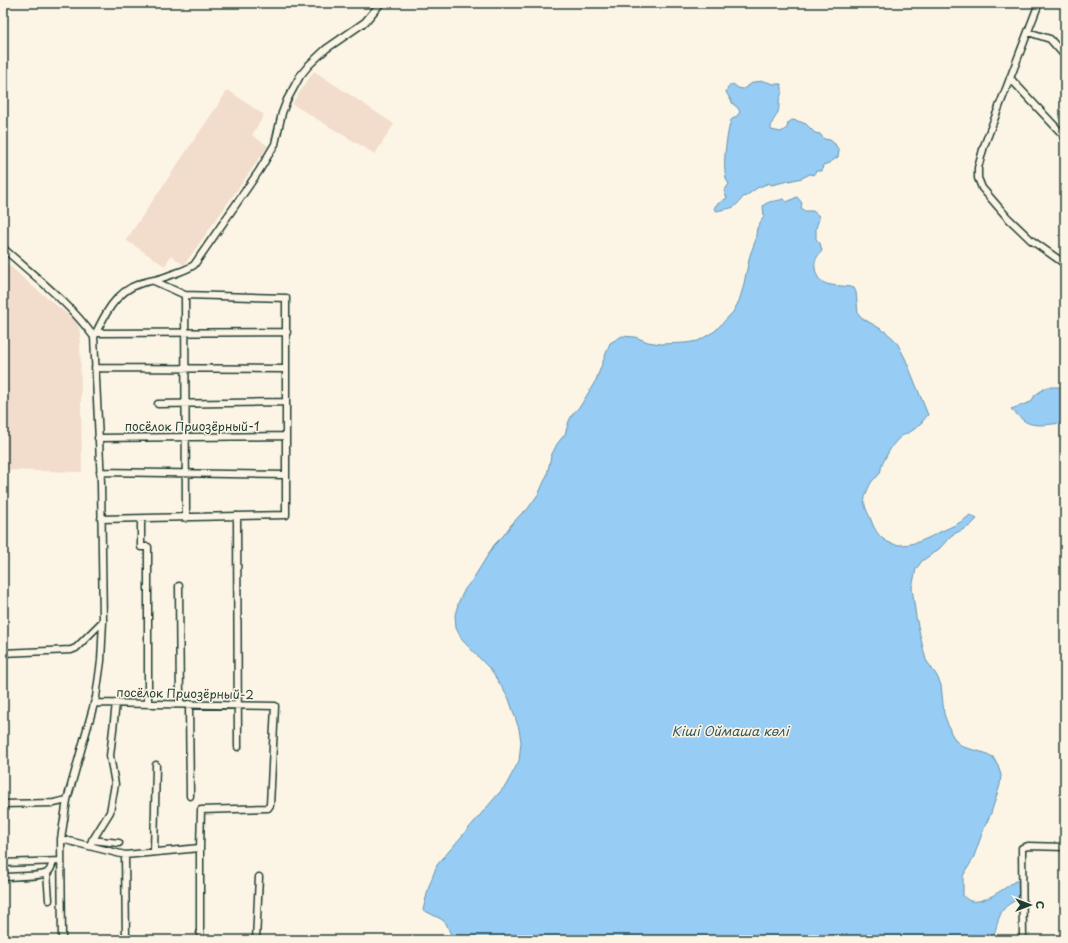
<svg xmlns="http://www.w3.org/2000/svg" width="1068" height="943" font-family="'Playpen Sans',sans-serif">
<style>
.built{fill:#f2dccc}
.water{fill:#97ccf5;stroke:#6793a8}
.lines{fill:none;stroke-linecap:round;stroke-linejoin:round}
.minor-casing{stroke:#1f3d34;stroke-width:9}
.minor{stroke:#fcf5e5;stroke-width:6}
.labels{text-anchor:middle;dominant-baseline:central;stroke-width:3;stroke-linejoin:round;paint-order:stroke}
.street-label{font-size:12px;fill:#1f3d34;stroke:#fcf5e5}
.water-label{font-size:13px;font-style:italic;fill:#375a5b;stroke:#fcf5e5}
</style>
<rect width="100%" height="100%" fill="#fcf5e5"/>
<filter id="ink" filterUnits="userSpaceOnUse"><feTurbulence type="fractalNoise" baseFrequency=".025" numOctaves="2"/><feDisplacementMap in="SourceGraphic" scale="8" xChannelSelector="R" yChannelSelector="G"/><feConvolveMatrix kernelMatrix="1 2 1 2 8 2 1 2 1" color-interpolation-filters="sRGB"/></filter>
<g filter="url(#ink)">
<path class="built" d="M314 71 394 124 375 154 292 104Z
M228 90 264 115 252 135 268 146 184 265 171 255 165 266 126 240Z
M3 260 31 285 77 322 80 331 82 472 3 470Z"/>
<path class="water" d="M764 81 774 84H781C784 92 780 95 779 102 779 105 779 109 778 112 775 120 771 120 771 130L781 132 787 128 788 123 792 120 798 121 806 124 815 133 820 134 824 139 830 140 835 144 839 151 838 157 829 163 823 165 822 171H816L813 175 810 174 802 178 771 185 769 183 757 188 746 196 743 197C733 211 732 207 717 211L714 209 716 205 727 198 724 191 729 184C720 174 727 133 731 120L737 116 740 112 738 108 733 104 726 92 729 86 733 84 738 88 743 89 754 82Z
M797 197 802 203 801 207 804 211H813L819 216V219L816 228V239L820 243 822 251C817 256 814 261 815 268 818 291 839 283 854 288L856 292 858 313 862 318 886 332 896 341 905 358 928 415C924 419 920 425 916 428 910 433 903 434 898 439 891 446 886 456 882 465 881 468 881 472 879 474 878 477 875 478 873 480 869 485 867 491 865 497 863 506 868 512 871 520 883 555 912 547 938 533 950 527 960 524 970 515L977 519 970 526 952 535 939 549 922 561 916 569 912 588 916 617 923 648 926 660 937 676 941 685 944 714 951 733 956 741 963 747 985 753 993 757 998 766 1001 775 1000 785 991 813 983 831 973 859 963 876V896C965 897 968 901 971 901 984 904 1005 888 1015 881H1019C1024 906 1010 897 1001 913 997 921 996 932 992 940H453L446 923 441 919 423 910 429 886 437 865 506 785 519 761 521 742 519 729 509 699 491 670 462 640 456 628 455 615 459 601 465 589 473 579 494 545 503 536 511 525 522 513 527 510 539 493 547 475 551 456 557 444 565 434 569 421 572 415 581 405 596 380 610 343 622 336 635 337 648 342 661 344 685 343 698 341 715 331 733 312 739 301 743 288 750 255 755 242 757 228 764 216 763 206C768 200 776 202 783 199L787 202Z
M1047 387H1061L1065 388V423C1053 423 1034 429 1023 420 1019 417 1016 413 1011 409L1031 402 1035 395Z"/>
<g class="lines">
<g class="minor-casing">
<path id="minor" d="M1039 3 984 146 978 168V178L982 188 1007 217 1031 240 1065 264
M1028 32 1050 39 1065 56
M1010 78 1065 137
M3 248C34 276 69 302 94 337L101 483 103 621 101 661 96 697 67 800 61 839 62 940
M185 295 186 518
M95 333 287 332
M94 337C104 316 115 292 139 284 147 281 157 280 165 277 175 273 185 271 194 265L259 171 275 144 282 113 287 100 300 76 309 65 326 49 365 22 381 3
M95 368 286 369
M158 404 286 402
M98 438 286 436
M100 472 286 475
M237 516 238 747
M101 519 286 515V298L185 295 154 281
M141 519V547H148V704
M179 586 180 704
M3 653 71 650 76 648 103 621
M94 703 275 706 270 805 268 808 201 810 200 848
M189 704 190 796
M3 804 54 803 67 800
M61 839 125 855 200 848V933L201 940
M92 840 119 843
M89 846 110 812 115 784 110 756 116 703
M154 851 156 765
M125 855 126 940
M3 863 61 861
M47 873 49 900
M3 877C12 876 40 877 47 873 51 870 52 865 53 862
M256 940 259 877
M1023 940 1022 848 1028 846 1065 847"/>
</g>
<use href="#minor" class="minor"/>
</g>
</g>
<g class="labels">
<g class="street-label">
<text x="192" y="426">посёлок Приозёрный-1</text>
<text transform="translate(185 693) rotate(1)">посёлок Приозёрный-2</text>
</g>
<g class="water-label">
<text x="730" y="730">Кіші Оймаша көлi</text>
</g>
</g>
<rect width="1068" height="943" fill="none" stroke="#fcf5e5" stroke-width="16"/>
<rect x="8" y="8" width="1052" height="927" fill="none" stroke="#1f3d34" stroke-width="1.5" filter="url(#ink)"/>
<g transform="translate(1030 905) rotate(90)" stroke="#fcf5e5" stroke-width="3" paint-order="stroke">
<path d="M0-3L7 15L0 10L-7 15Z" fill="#1f3d34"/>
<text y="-6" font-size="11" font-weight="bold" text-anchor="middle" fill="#1f3d34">С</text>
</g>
</svg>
